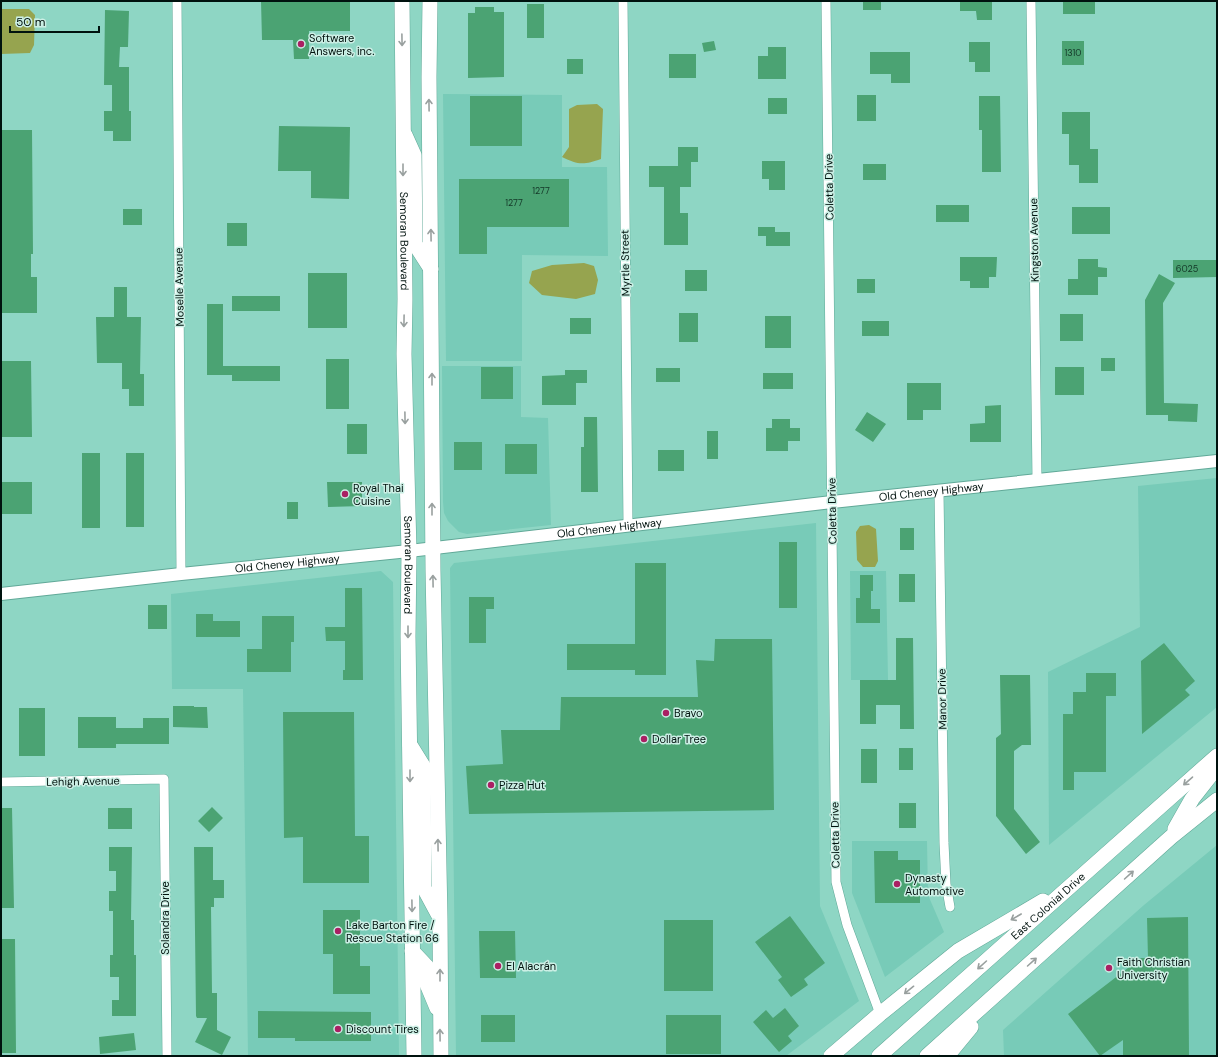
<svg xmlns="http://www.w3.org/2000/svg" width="1218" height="1057" font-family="'DM Sans',sans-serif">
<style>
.built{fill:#78cbb8}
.water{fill:#96a44f}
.building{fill:#4ba373}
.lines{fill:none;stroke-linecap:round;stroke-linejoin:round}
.minor-casing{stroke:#61a998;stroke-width:10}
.tertiary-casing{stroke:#61a998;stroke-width:14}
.primary-casing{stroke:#61a998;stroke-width:16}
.trunk-casing{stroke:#61a998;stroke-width:16}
.minor{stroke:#fff;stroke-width:9}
.tertiary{stroke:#fff;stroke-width:12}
.primary{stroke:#fff;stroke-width:15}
.trunk{stroke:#fff;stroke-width:15}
.oneway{stroke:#99a09f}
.poi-dot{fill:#aa2063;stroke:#ccefe5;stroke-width:1.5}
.labels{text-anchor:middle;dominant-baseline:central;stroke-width:3;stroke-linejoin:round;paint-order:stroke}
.number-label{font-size:9px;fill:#133627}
.poi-label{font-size:11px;fill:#00120e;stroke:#ccefe5;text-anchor:start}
.street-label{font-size:11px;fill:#00120e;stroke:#ccefe5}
</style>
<rect width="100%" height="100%" fill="#8ed6c4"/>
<path class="built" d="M443 94 562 95V167H607L608 256 522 255V361H446Z
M442 366H521V417L548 418 551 525 467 534 459 532 448 521 444 513 443 502Z
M1217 478V707L1049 845 1048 672 1140 627 1138 486Z
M816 523 820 906 859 1001 786 1056H456L450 568 454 563Z
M381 571 393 582 399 1056H248L243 689H172L171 594Z
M850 571H886L888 680H851Z
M852 841H927L928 895 944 932 885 977 852 893Z
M1217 845V1056H1004L1003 1030 1144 905Z"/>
<path class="water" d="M1 9H29L35 15 34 45 30 53 1 54Z
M597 104 603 109 601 159C584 165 578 165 562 157L569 147V109L577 105Z
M584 263 594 266 598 280 595 294 576 299 542 295 529 283 532 271 552 265Z
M869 525 876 529 878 561 875 567H863L857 560 856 532 860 526Z"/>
<path class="building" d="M261 1H350V31H309V59H294L293 40H262Z
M863 1H881V10H863Z
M960 1H992V20H977L976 11H960Z
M1063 1H1095V14H1063Z
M527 4H544V38H527Z
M475 7H494V12H504V77L468 78V13H475Z
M105 10 129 11 128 47H120L119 67H129V111H131V141H113V131H104V111H112V85H104Z
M714 41 716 50 704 52 702 43Z
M1062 41H1084V65H1062Z
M969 42H990V72H975V62H969Z
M768 47H786V79H758V56H768Z
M870 52H910V83H891V74H870Z
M669 54H696V78H669Z
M567 59H583V74H567Z
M857 95H876V121H857Z
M470 96H522V146H470Z
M979 96H1000L1001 172H982V130H979Z
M768 98H787V114H768Z
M1062 112H1090V149H1098V183H1079V165H1069V134H1062Z
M279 126 350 127 349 199 311 198V171H278Z
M1 130H32L33 254H31V277H37V313H1V269H2Z
M678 147H698V162H691V187H680V213H688V245H664V187H649V166H678Z
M762 161H785V190H769V179H762Z
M863 164H886V180H863Z
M459 179H569V227H487V254H459Z
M936 205H969V222H936Z
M1072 207H1110V234H1072Z
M123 209H142V225H123Z
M227 223H247V246H227Z
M758 227H775V232H790V246H766V236H758Z
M960 257H997L996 277H989V288H970V281H960Z
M1078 259H1098V267L1107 268V277H1098V295H1068V279H1078Z
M1173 260H1217V277L1173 278Z
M685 270H707V291H685Z
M308 273H347V328H308Z
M1159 274 1175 283 1163 303 1164 403 1198 404 1197 422 1168 421V415H1146L1145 300Z
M857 279H875V293H857Z
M114 287H127V317H141L140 374H144V406H129V389H122V363H97L96 317H114Z
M232 296H280V311H232Z
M207 304H223V366H280V381H232V375H207Z
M679 313H698V342H679Z
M1060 314H1083V341H1060Z
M765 316H791V348H765Z
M570 318H591V334H570Z
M862 321H889V336H862Z
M1101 358H1115V371H1101Z
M326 359H349V409H326Z
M1 361H31L32 437H1Z
M481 367H513V399H481Z
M1055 367H1084V395H1055Z
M656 368H680V382H656Z
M565 370H587V383H576V405H542V376L565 375Z
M763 373H793V389H763Z
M907 383H941V410H923V420H907Z
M1001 405V442H970V424L985 423V406Z
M867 412 886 424 873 442 855 430Z
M584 417H597L598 492H581V447H584Z
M772 419H790V428H800V441H788V451H766V428H772Z
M347 424H367V454H347Z
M707 431H718V459H707Z
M454 442H482V470H454Z
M505 444H537V474H505Z
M658 450H684V471H658Z
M82 453H100V528H82Z
M126 453H144V527H126Z
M1 482H32V514H1Z
M327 482H362V506L328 507Z
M287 502H298V519H287Z
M900 528H914V550H900Z
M779 542H797V608H779Z
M635 563H666V675H635V670H567V644H635Z
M899 574H915V602H899Z
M860 575H873V591H871V609H880V623H856V598H860Z
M345 588H362L363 680H343V670H345V641H326L325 627H345Z
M469 597H494V609H486V643H469Z
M148 605H167V629H148Z
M196 614H213V621H240V637H196Z
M262 616H294V642H291V672H247V649H262Z
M896 638H913L914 729H900V705H876V724H860V680H896Z
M715 639H772L774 810 469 814 466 766 503 764 501 730H560L561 697H698L696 660 714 661Z
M1164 643 1195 681 1185 690 1190 695 1142 734 1141 661Z
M1086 673H1116V696H1106V772H1074V790H1063V714H1073V692H1086Z
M1000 675H1030L1031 745H1022L1014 751V809L1040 842 1026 854 996 816V738L1001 734Z
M173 706H194V707H207L208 728 173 727Z
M19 708H45V756H19Z
M283 712H354L355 836H369V883H303V837L284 838Z
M78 717H116V728H143V718H169V744H116V748H78Z
M899 748H913V770H899Z
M861 749H877V783H861Z
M899 803H916V828H899Z
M212 807 223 818 209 832 198 821Z
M1 808H12L14 908H1Z
M108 808H132V829H108Z
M109 847H132L131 920H134V955H136V1016H112V1000H119V977H110V955H113V911H109V891H116V871H109Z
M194 847H213V880H224V898H214V907H211L212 993H217V1030L231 1037 222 1055 195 1042 207 1018H197L196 1016Z
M874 851H898V860H920V903H875Z
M323 910H360V966H370V994H333V954H323Z
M790 916 825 963 804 979 808 985 791 997 778 980 782 977 755 942Z
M1188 917 1189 1056H1123V1040L1100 1056 1068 1014 1141 958H1148L1147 918Z
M664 920H713V991H664Z
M479 931H515L516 978H480Z
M1 939H15L16 1053H1Z
M785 1008 799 1026 788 1036 792 1041 779 1052 753 1022 766 1010 773 1018Z
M258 1011 371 1012V1041H295V1038H258Z
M481 1015H515V1042H481Z
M666 1015H721V1054H666Z
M134 1033 136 1050 100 1054 99 1037Z"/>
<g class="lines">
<g class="minor-casing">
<path id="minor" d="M177 1 181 574
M623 1 628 526
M826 1 836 882 847 925 880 1014
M1031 1 1037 480
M939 491 944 843 946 884 950 907
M1 782 164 779 167 1056"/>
</g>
<g class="tertiary-casing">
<g id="tertiary">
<path id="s1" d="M1 594 181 574 409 551 832 502 1217 461"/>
</g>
</g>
<g class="primary-casing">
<g id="primary">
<path id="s2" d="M402 1 405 299 404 354 409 551 408 636 414 1056"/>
<path d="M430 1 429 77 433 570 440 918 441 1056"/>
<path d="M405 135 414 155 415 244 431 269"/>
<path d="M410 745 423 766 424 888 438 914"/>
<path d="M412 951 427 967V984L437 1008"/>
</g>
</g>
<g class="trunk-casing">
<g id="trunk">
<path d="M1175 829 1192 799 1217 767"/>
<path d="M831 1056 880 1014 958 951 1043 901"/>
<path id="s3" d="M879 1056 1217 756"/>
<path d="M927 1056 1171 837 1217 800"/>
<path d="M947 1056 971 1027"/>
</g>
</g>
<use href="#minor" class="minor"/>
<use href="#tertiary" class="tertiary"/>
<use href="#primary" class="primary"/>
<use href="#trunk" class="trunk"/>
</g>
<defs><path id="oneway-shaft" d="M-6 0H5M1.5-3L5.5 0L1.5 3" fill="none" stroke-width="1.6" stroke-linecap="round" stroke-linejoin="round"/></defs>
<g class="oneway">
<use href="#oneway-shaft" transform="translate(402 40) rotate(89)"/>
<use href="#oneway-shaft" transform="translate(429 105) rotate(-91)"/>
<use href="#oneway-shaft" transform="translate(403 170) rotate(90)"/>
<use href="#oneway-shaft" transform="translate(431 235) rotate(-91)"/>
<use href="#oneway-shaft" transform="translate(404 321) rotate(91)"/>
<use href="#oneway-shaft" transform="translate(432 379) rotate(-90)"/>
<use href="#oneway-shaft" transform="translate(405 418) rotate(89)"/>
<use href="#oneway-shaft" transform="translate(432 509) rotate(-90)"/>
<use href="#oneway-shaft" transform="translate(433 581) rotate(-91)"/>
<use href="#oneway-shaft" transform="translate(408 632) rotate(90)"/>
<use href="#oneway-shaft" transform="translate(410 776) rotate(90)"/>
<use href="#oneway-shaft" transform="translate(1188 781) rotate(139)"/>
<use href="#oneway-shaft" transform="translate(438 845) rotate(-91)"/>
<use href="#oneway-shaft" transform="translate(1129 875) rotate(-42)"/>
<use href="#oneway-shaft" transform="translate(412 906) rotate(89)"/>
<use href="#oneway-shaft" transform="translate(1016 917) rotate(150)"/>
<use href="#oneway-shaft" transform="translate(1032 962) rotate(-42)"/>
<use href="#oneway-shaft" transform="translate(982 965) rotate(138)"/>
<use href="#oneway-shaft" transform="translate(440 975) rotate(-90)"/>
<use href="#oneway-shaft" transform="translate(909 990) rotate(141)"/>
<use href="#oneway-shaft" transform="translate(440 1035) rotate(-91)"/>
</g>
<g class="poi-dot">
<circle cx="301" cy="44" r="4"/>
<circle cx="345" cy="494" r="4"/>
<circle cx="666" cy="713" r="4"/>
<circle cx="644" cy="739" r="4"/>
<circle cx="491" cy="785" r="4"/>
<circle cx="897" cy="884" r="4"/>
<circle cx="338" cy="931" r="4"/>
<circle cx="498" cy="966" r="4"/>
<circle cx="1109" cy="968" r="4"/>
<circle cx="338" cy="1029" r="4"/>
</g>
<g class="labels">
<g class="number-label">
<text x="1073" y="53">1310</text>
<text x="541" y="191">1277</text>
<text x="514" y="203">1277</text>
<text x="1187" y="269">6025</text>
</g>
<g class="poi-label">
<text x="309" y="38">Software<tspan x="309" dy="13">Answers, inc.</tspan></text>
<text x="353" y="488">Royal Thai<tspan x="353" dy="13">Cuisine</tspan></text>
<text x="674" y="713">Bravo</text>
<text x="652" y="739">Dollar Tree</text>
<text x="499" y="785">Pizza Hut</text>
<text x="905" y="878">Dynasty<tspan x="905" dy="13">Automotive</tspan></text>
<text x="346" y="925">Lake Barton Fire /<tspan x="346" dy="13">Rescue Station 66</tspan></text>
<text x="1117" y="962">Faith Christian<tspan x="1117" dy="13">University</tspan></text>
<text x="506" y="966">El Alacrán</text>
<text x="346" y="1029">Discount Tires</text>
</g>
<g class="street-label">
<text transform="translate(829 187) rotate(-91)">Coletta Drive</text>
<text transform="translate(1034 240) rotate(-91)">Kingston Avenue</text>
<text stroke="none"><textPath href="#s2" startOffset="240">Semoran Boulevard</textPath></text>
<text transform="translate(625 263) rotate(-91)">Myrtle Street</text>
<text transform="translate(179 287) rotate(-91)">Moselle Avenue</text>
<text stroke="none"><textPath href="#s1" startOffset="936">Old Cheney Highway</textPath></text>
<text transform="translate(832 511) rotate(-91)">Coletta Drive</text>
<text stroke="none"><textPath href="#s1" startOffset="612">Old Cheney Highway</textPath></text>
<text stroke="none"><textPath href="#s1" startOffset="288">Old Cheney Highway</textPath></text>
<text stroke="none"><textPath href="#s2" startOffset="564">Semoran Boulevard</textPath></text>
<text transform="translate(942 699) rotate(-91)">Manor Drive</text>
<text transform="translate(83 781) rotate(-1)">Lehigh Avenue</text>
<text transform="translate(835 835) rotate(-91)">Coletta Drive</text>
<text stroke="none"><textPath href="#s3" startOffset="226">East Colonial Drive</textPath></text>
<text transform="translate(165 918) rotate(-90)">Solandra Drive</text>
</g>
</g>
<rect width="1218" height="1057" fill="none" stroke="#00120e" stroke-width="4"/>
<path d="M10 26v6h89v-6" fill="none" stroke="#00120e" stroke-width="2"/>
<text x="16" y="26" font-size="12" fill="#00120e" stroke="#ccefe5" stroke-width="3" paint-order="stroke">50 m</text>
</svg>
